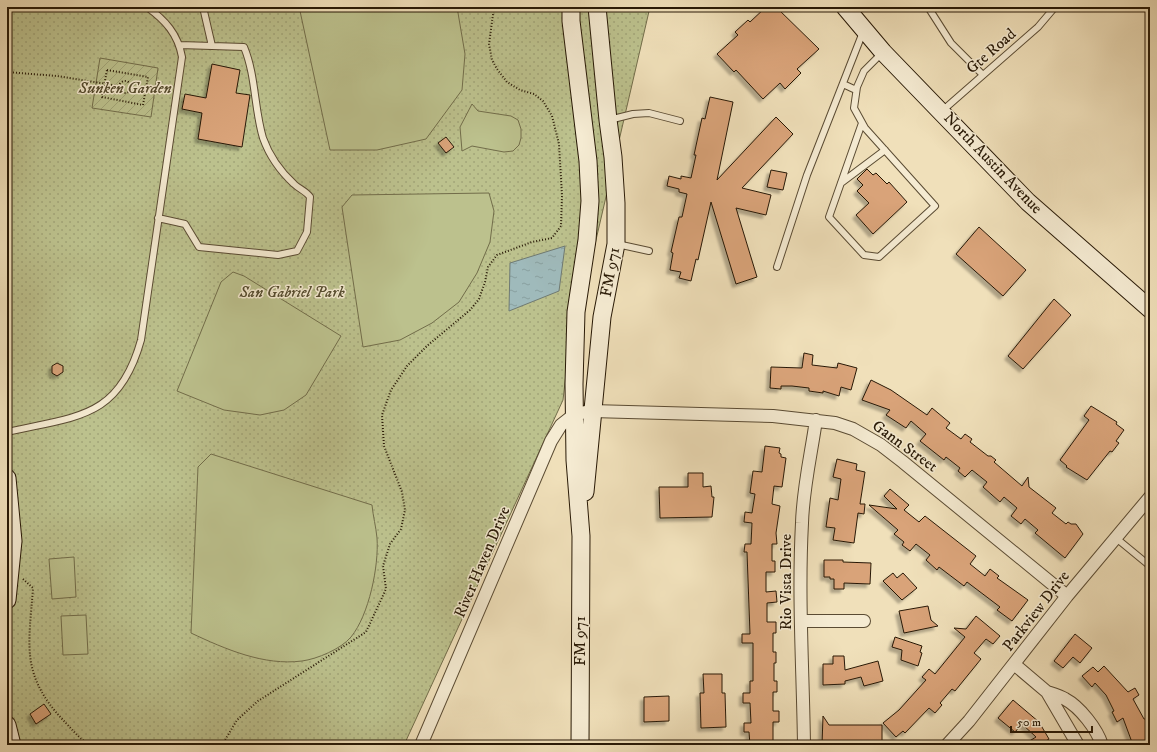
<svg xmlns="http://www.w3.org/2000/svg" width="1157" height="752" font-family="'IM FELL DW Pica',serif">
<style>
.park{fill:url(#park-dots);stroke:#726d4a}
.garden{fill:url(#garden-furrows);stroke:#726d4a}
.pitch{fill:#bcc18d;stroke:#726d4a}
.water{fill:url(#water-ripples);stroke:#6f7a73}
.building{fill:#d9a379;stroke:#281906;filter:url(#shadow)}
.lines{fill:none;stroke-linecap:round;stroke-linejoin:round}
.lane-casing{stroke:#5a4b33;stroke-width:8}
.street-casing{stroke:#5a4b33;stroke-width:14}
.secondary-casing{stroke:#281906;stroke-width:19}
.path{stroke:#281906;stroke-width:2;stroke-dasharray:1 2;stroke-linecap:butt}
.lane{stroke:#f5ebd2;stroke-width:6}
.street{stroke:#f5ebd2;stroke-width:12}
.secondary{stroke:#f5ebd2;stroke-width:17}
.labels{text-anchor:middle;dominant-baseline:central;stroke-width:3;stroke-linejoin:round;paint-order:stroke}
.street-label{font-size:16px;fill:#281906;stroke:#f5ebd2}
.park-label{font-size:16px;font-style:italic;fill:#544b2e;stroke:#f5ebd2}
</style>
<defs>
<pattern id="park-dots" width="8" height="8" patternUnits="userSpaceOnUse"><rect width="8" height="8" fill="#bcc18d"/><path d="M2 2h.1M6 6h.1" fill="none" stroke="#a2a578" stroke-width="1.8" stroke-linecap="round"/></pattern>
<pattern id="garden-furrows" width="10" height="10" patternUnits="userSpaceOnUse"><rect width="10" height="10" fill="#bcc18d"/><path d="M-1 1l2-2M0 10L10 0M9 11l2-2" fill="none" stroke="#a2a578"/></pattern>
<pattern id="water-ripples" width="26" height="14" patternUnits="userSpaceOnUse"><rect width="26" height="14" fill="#9fbabb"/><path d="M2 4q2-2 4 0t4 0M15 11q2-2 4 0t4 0" fill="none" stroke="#899f9f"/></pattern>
<filter id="shadow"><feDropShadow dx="-3.5" dy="3.5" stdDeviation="1" flood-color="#0004"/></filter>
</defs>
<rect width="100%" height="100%" fill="#f0e0ba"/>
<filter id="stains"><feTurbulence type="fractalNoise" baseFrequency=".005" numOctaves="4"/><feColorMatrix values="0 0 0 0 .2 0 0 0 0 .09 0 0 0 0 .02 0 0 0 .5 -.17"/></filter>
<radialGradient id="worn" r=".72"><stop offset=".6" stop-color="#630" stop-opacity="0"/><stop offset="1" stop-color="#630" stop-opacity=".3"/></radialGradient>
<path class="park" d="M7 7H650L567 365 563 400 404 745H7Z"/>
<path class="garden" d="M100 58 158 68 151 117 92 108Z"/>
<path class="pitch" d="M303 7H457L465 54 462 90 426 139 377 150H330L300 11Z
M472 104 478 111 511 116 518 120 521 129V138L519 145 513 151 504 152 472 146 462 151 460 127Z
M489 193 494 211 490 242 477 273 459 302 432 323 400 340 363 347 342 207 352 195Z
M233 272 244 276 341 336 306 395 284 410 260 415 224 410 177 391 221 282Z
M211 454 372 505C373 516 376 527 377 538 379 566 369 615 351 637 341 649 317 659 302 661 264 666 225 649 191 633L198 467Z
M74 557 76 597 52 599 49 559Z
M86 615 88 654 63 655 61 616Z"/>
<path class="water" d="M565 246 559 291 509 311 510 263Z"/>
<path class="building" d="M766 7H776L819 49 797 69 801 73 785 89 780 83 763 99 736 70 734 72 717 54 738 35 735 32 748 20 750 22Z
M212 64 240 70 236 93 250 95 242 147 198 139 202 113 182 109 185 94 206 98Z
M710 97 733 102 717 180 776 117 793 134 742 188 771 195 766 215 736 208 757 277 736 284 711 202 698 260 696 259 691 281 679 278 681 272 670 270 673 253 671 252 679 217H682L687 194 679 192V189L667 186 669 176 681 179V176L691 178 696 155H694L702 118 705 119Z
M446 137 454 147 446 153 438 143Z
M867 169 873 175 876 173 887 184 889 182 907 202 873 234 856 215 869 203 857 191 863 185 857 179Z
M771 170 787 173 783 190 767 187Z
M979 227 1026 270 1003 296 956 254Z
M1054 299 1071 315 1023 369 1008 356Z
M804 353 813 355 812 365 837 368 838 363 857 368 851 390 841 387 839 396 823 391V393L809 391V388L792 386H781V389L770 388 771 367 802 368Z
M57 363 63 366V372L57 376 52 373V366Z
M871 380 891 390 927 415 932 408 950 423 946 428 961 439 965 434 972 439 970 442 988 456H991L996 460 994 462 1022 486 1028 477 1029 487 1056 508 1052 513 1066 524 1068 522 1071 524H1076L1083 534 1065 558 1035 533 1038 530 1025 519 1021 524 1011 516 1017 508 1004 497 1000 502 983 487 987 482 972 470 965 477 958 471 960 468 946 457 944 460 920 441 926 434 911 421 906 428 886 415 890 410 862 400Z
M1091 406 1117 422 1116 424 1124 430 1116 441 1119 443 1112 452 1110 451 1087 480 1066 467 1067 466 1060 460 1089 420 1084 416Z
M765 446 780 448 779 453 781 454V457L786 458 782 487 774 486 772 504 780 506 776 533 777 544H772V561H775V572H766V592L776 591 777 602 767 603V622H776V633H773V652H776V663H774V681H777V692H773V711H779V722H773V745H750L749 732H744V723H751L750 703H743V693H750V681H753V643H742V634H750L747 552H744L745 544H751L752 523 744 522 745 512 752 513 755 494 750 493 753 471 762 472Z
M837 459 857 464 856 470 865 472 860 504H865L864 514 858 513 854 543 833 540 835 528 826 527 830 498 838 500 841 479 833 477Z
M688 473H703V487L711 486 712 497H714L712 517 660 518 659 487H688Z
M890 489 909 505 904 510 919 522 925 516 976 556 970 564 985 576 990 569 999 576 997 578 1028 600 1012 621 997 610 1000 607 967 582 964 586 939 567 937 570 926 560 930 555 916 544 910 551 902 545 904 542 894 534 898 530 869 505 897 509 884 496Z
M824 560H843V562L871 563 870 584 844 583V589H834V579H830V577H824Z
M893 573 897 578 903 573 917 588 902 600 883 581Z
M928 606 931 620 938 626 904 633 899 611Z
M976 616 1000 636 993 644 986 639 974 653 981 659 955 691 952 689 940 703 942 705 935 713 929 708 905 733 903 731 896 737 883 723 899 710 926 680 922 677 929 669 935 674 965 637 954 628 966 629Z
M1075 634 1092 648 1080 663 1073 657 1063 668 1054 661Z
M895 637 922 646 920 652 922 653 918 666 901 660 902 650 892 647Z
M833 656H844L845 670 878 661 883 681 864 686 861 677 845 681V684L823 685V664H833Z
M1104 666 1128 692 1135 688 1139 695 1133 699 1144 719H1146L1150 731V740L1143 743 1144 745H1133L1123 718 1117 722 1112 712 1114 711 1106 695 1095 683 1092 687 1082 676 1093 667 1098 672Z
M703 674H722V693H725L726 727 701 728 700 693H704Z
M669 696V721L644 722V697Z
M1013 700 1039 722 1049 739 1039 745H1023L1036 737 1022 724 1015 732 998 718Z
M44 704 51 714 36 724 30 714Z
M823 716 829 725H882V745H822Z"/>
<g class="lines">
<g class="lane-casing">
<path id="lane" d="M203 7 212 46
M928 7 951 43 983 75
M843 84 856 90
M942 111 1038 27 1055 7
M609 120 633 114 649 113 680 121
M862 123 829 217 864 255 879 257 935 206 865 128 854 108 857 87 864 71 882 53
M841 183 885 150
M158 218 185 224 199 247 278 255 297 251 307 232 310 197C306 191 299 189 294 184 280 171 269 155 263 138 254 108 256 76 244 47L180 45
M617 244 649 251
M777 267 807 175 863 32
M7 432C77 416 119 419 141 340L182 57C178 34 165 20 147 7
M1116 538 1150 566"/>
</g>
<g class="street-casing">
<path id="street" d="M802 621H864
M1014 664 1047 692 1078 745
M1047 692C1053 694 1060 696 1065 699 1080 707 1097 729 1102 745
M421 745 551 441 561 425 575 414 592 411 773 416 835 423 853 429 881 445 903 462 1067 596
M804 745C803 671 798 597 802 523 803 488 811 455 816 420
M947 745 969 721 1067 596 1150 497"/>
</g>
<g class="secondary-casing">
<path id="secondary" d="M571 7V21L588 161 590 201 587 240 576 312 574 384 575 460 581 536 580 745
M845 7 883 52 1028 202 1150 309
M7 478 13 541 7 600
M585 492 602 317 616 244V203L613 157 608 120 597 7
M7 725 12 745"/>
</g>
<path class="path" d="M107 70 148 77 143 105 102 97Z
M7 72 57 76 119 86
M119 87a6 6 0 1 1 12 0a6 6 0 1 1-12 0Z
M132 88 170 93
M23 579 33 588C29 645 20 674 63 720 71 728 80 740 90 745
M222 745 237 720 258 701 366 632 386 589 383 566 390 544 401 529 405 510 402 492 384 446 382 415 391 390 407 366 427 346 470 310 479 299 485 282 488 267 497 255 532 242 552 238 561 226 562 196 559 144 552 116 543 101 534 94 520 90 507 82 497 69 492 60 489 44 494 7"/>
<use href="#lane" class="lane"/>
<use href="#street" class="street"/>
<use href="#secondary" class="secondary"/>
</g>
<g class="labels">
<g class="street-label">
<text transform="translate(991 51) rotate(-41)">Gte Road</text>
<text transform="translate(993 163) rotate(46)">North Austin Avenue</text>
<text transform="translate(610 272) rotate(-80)">FM 971</text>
<text transform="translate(905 446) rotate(36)">Gann Street</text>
<text transform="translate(482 562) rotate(-67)">River Haven Drive</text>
<text transform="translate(786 582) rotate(-90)">Rio Vista Drive</text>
<text transform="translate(1036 611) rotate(-52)">Parkview Drive</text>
<text transform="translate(580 641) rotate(-90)">FM 971</text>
</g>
<g class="park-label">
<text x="125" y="88">Sunken Garden</text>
<text x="292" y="292">San Gabriel Park</text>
</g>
</g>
<rect width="1157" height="752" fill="none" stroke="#f0e0ba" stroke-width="24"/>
<rect x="8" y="8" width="1141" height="736" fill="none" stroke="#281906" stroke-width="2"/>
<rect x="12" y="12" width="1133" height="728" fill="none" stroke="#281906"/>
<path d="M1011 726v6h81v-6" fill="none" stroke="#281906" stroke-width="2"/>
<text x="1017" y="726" font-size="12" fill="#281906" stroke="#f5ebd2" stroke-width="3" paint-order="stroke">50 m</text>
<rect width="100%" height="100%" filter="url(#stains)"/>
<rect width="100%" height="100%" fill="url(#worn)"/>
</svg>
